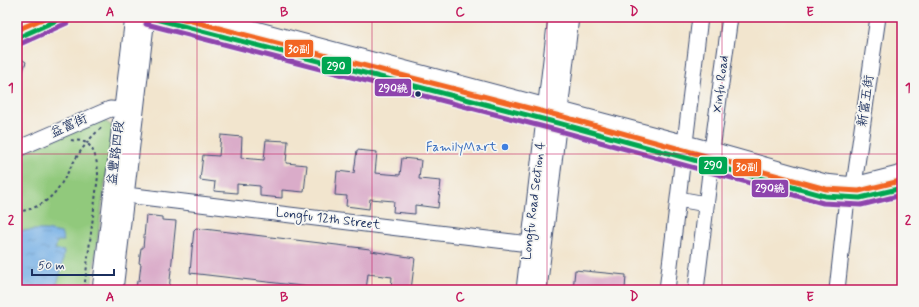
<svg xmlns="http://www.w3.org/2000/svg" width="919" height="307" font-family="Mynerve,'LXGW WenKai TC',sans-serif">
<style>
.green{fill:#91c97c;stroke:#567c6d}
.water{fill:url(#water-ripples);stroke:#486fa2}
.building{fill:#daacc9}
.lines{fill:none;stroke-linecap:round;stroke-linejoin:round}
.minor-casing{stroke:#3b4a6f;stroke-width:17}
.path{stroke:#3b4a6f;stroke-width:2;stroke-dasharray:3 3;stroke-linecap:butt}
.minor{stroke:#fff;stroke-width:15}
.bus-1-casing{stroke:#f6f6f2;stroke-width:8}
.bus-2-casing{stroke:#f6f6f2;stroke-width:8}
.bus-3-casing{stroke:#f6f6f2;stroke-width:8}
.bus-1{stroke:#00a651;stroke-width:5}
.bus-2{stroke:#8e44ad;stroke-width:5}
.bus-3{stroke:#f26522;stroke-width:5}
.grid{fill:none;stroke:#c2185b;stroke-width:1;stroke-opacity:0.55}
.bus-dot{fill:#1b2f5e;stroke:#f6f6f2;stroke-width:1.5}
.shop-dot{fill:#3f7fe0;stroke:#f6f6f2;stroke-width:1.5}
.labels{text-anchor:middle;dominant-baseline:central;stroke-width:3.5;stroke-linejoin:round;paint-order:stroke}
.street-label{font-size:13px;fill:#1b2f5e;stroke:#f6f6f2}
.shop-label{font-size:13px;fill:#366cbe;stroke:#f6f6f2;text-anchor:end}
.line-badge{stroke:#f6f6f2;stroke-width:1.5}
.badge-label{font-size:11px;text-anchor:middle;font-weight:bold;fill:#fff}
.neatline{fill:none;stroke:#c2185b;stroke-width:1.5}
.grid-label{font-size:13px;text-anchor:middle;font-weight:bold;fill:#c2185b}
</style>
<defs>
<pattern id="water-ripples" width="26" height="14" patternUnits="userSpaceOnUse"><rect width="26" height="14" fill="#74afe5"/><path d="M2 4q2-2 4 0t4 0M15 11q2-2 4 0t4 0" fill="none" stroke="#5e8fbd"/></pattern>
</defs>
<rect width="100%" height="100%" fill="#f6f6f2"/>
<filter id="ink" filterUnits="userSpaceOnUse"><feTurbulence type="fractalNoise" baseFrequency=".025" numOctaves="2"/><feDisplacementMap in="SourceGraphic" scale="8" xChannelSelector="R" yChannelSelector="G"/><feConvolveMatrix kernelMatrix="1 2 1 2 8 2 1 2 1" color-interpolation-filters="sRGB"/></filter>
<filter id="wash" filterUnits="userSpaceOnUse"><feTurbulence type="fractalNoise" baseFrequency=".012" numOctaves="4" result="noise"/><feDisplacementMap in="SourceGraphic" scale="16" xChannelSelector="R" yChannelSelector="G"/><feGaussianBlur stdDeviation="0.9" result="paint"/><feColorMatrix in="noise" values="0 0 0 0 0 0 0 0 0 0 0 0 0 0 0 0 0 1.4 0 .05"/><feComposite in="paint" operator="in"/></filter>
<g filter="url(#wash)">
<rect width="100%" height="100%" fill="#f2e5ce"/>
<path class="green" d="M98 120C104 120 106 122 111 125L112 130 91 290H17V156Z"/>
<path class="water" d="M35 230H46L61 233 64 241H57L55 250 64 251 62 268 55 290H17V231Z"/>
<g id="blocks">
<path class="building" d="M17 56 26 62 18 84H17Z
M221 135 242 137 241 158 264 160 266 140 288 141 286 163 307 165 304 192 282 190V198L260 196V186L237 184V193L214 191 215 182 200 180 203 155 219 156Z
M357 150 377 152 375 173 400 175 402 158 421 160 419 179 441 181 438 208 415 205V214L393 212 394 201 370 199 369 209 346 206 347 196 335 195 337 171 354 173Z
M146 215 162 217V220L176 221 169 290H136L137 281H139L141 264 139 263 141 248H143Z
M196 228 370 249 371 251 415 258 411 290H391L392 277 368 274 366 290H336L190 273 192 249 194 230Z
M575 270 626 275 625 290H573Z"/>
</g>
</g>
<g filter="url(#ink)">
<use href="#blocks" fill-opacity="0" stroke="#3b4a6f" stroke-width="1"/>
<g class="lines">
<g class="minor-casing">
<path id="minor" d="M148 17 558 123 825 196 860 198 902 188
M210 17 712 150 825 182 854 185 902 173
M17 38 64 17
M685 143 700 17
M17 149 110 109 122 110
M712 150 730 17
M854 185 878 17
M126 195 529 244
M678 199 706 204
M100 290 133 17
M115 290 147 17
M524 290 556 17
M539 290 571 17
M667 290 683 157
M696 290 711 165
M837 290 847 198"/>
</g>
<path class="path" d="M71 140C74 141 78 140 81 141 95 143 98 165 98 176L84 290
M17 212C63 205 62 172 87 143 91 137 97 132 102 127"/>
<use href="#minor" class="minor"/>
<g class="bus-1-casing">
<path id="bus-1" d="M148 17 558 123 825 196 860 198 902 188
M17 38 64 17"/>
</g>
<g class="bus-2-casing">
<path id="bus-2" d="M146 24 556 130 823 203 861 205 902 195
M20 44 67 23"/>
</g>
<g class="bus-3-casing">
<path id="bus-3" d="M176 17 560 116 826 189 859 191 900 181
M17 30 47 17"/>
</g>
<use href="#bus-1" class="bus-1"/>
<use href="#bus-2" class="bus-2"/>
<use href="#bus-3" class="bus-3"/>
</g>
</g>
<path class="grid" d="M197 17V290M372 17V290M547 17V290M722 17V290M17 154H902"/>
<circle class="bus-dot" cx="418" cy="94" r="3.5"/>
<circle class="shop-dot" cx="505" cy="147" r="4"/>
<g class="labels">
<g class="street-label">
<text transform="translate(721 84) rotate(-83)">Xinfu Road</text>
<text transform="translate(866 101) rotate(-82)">新富五街</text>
<text transform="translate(69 126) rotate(-24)">益富街</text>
<text transform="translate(116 153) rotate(-83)">益豐路四段</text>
<text transform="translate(534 201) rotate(-83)">Longfu Road Section 4</text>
<text transform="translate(328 219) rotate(7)">Longfu 12th Street</text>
</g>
<g class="shop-label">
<text x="497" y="147">FamilyMart</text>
</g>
</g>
<g class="line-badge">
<rect x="284" y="39" width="30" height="19" rx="4" fill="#f26522"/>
<rect x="321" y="56" width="31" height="19" rx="4" fill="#00a651"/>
<rect x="374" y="78" width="38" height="19" rx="4" fill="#8e44ad"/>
<rect x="698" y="156" width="30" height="19" rx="4" fill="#00a651"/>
<rect x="732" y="158" width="30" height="19" rx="4" fill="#f26522"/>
<rect x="751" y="179" width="38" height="19" rx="4" fill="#8e44ad"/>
</g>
<g class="badge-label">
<text x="299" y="53">30副</text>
<text x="336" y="70">290</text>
<text x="393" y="92">290繞</text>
<text x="713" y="169">290</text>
<text x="747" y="171">30副</text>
<text x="770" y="192">290繞</text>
</g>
<rect width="919" height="307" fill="none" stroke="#f6f6f2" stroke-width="44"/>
<path d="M32 269v6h82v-6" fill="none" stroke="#1b2f5e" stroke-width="2"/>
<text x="38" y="269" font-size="12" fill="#1b2f5e" stroke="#f6f6f2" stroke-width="3" paint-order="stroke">50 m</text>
<rect x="22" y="22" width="875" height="263" class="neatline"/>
<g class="grid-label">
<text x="110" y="16">A</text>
<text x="284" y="16">B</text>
<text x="460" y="16">C</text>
<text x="634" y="16">D</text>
<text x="810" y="16">E</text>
<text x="11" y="92">1</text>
<text x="908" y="92">1</text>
<text x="11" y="224">2</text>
<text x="908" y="224">2</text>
<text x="110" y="301">A</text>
<text x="284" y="301">B</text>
<text x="460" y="301">C</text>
<text x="634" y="301">D</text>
<text x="810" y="301">E</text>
</g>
</svg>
